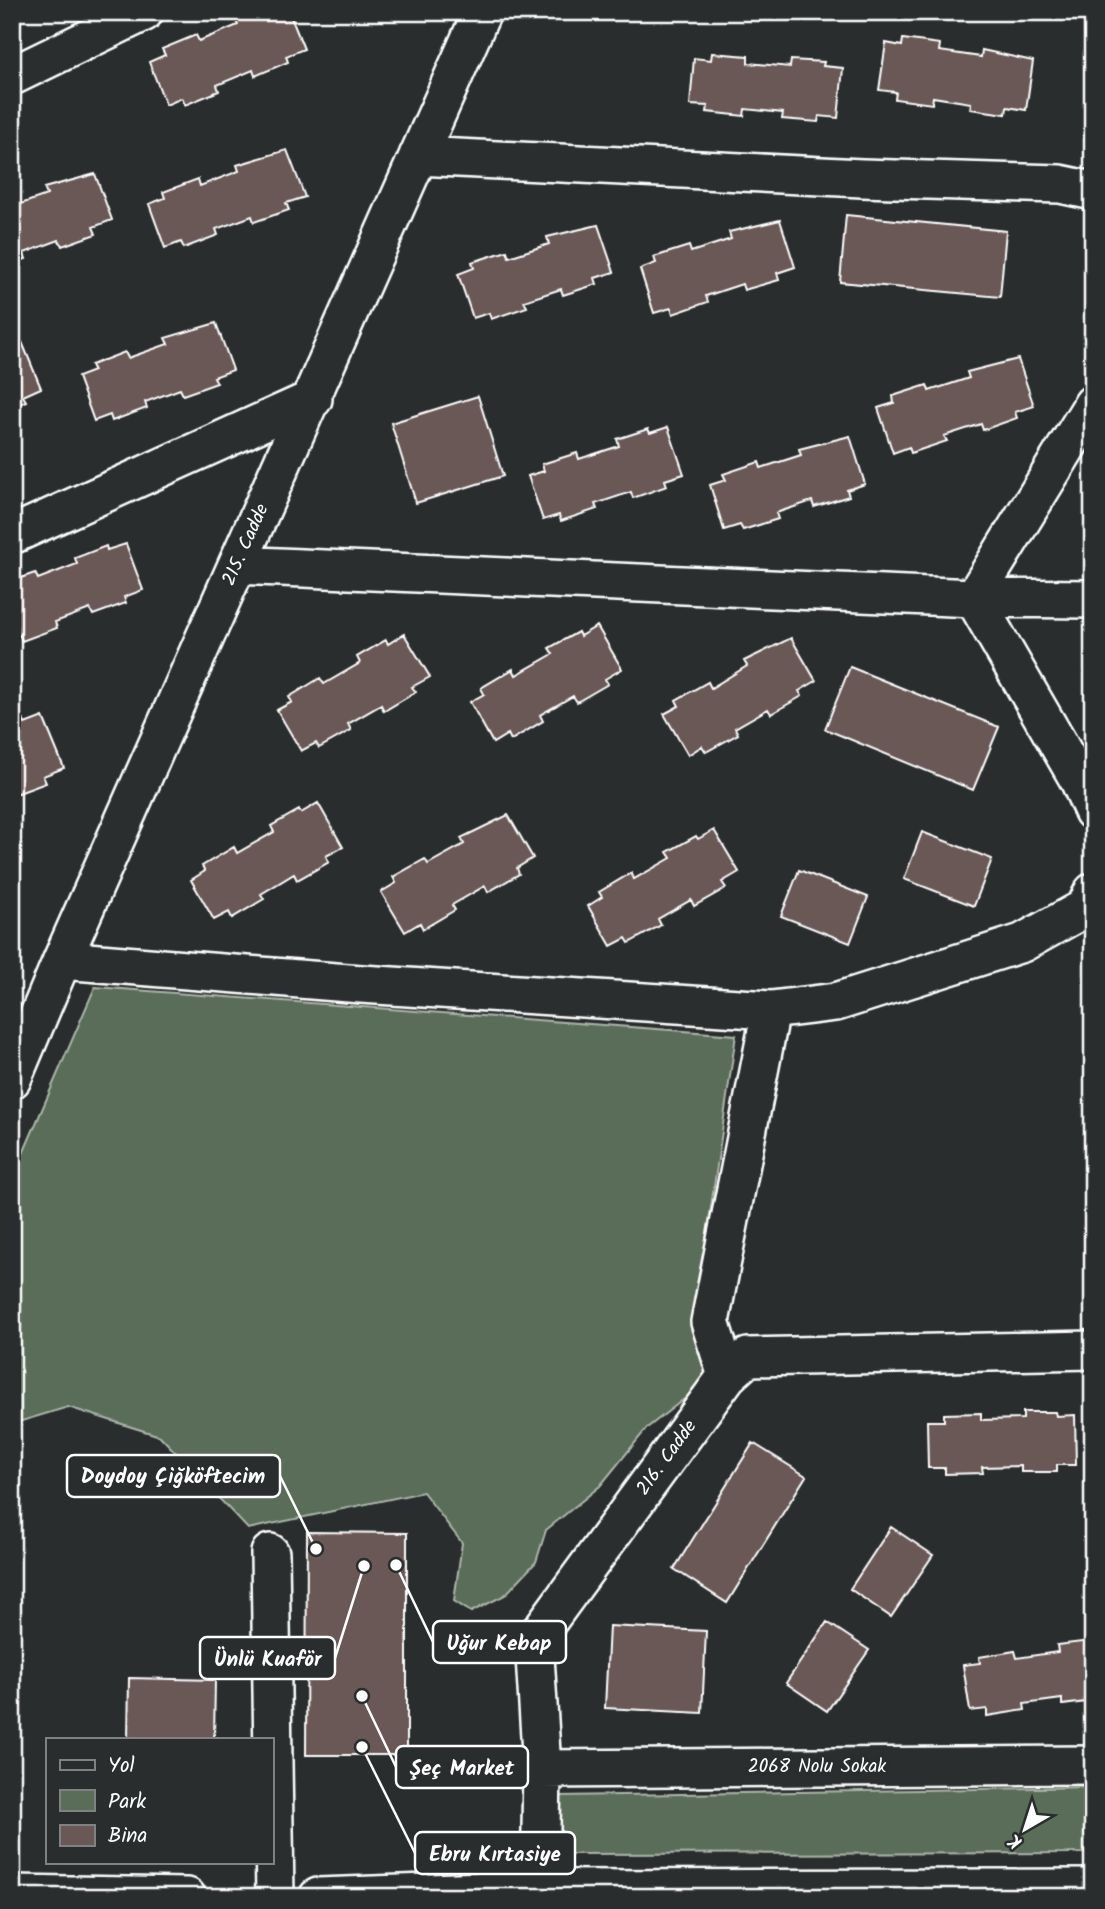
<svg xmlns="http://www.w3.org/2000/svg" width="1105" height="1909" font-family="Kalam,sans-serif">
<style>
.green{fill:#5a6d58;stroke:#acb6ac;stroke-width:2}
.building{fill:#6a5857;stroke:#fff;stroke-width:2}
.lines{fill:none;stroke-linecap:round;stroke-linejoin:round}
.street-casing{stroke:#fff;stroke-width:42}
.street{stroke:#2a2d2e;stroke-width:37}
.labels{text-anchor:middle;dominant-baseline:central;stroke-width:7;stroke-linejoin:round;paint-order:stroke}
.street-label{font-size:19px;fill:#fff;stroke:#2a2d2e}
.leader{fill:none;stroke:#fff;stroke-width:2.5}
.callout-dot{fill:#fff;stroke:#2a2d2e;stroke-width:2.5}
.callout{fill:#2a2d2e;stroke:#fff;stroke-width:2.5}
.callout-label{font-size:21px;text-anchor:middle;font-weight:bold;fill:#fff}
</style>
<rect width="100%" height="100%" fill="#2a2d2e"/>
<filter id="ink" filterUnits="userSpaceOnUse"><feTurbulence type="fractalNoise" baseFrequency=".0143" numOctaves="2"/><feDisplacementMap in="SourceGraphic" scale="14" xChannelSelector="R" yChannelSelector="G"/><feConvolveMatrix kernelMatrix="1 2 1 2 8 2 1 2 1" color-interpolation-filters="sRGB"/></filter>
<g filter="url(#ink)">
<path class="green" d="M95 987 736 1035 694 1324 711 1378 647 1428 600 1486 546 1530 536 1562 505 1595 471 1612 454 1601 462 1543 423 1492 248 1529 160 1436 68 1407 12 1424V1179Z
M1093 1787V1853L561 1854V1796Z"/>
<path class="building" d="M252 12H289L304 49 286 56 288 62 255 76 253 70 217 85 219 91 185 105 182 98 166 105 149 62 165 55 162 49 196 35 199 41 238 25 235 19Z
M903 39 940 44 939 51 981 57 982 50 1033 61 1026 110 1007 107 1006 114 970 109 971 103 933 97 932 104 895 99 896 92 879 90 886 43 902 46Z
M712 53 748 56V63L790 67 791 60 824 62 823 66 843 68 838 118 819 116 818 122 782 119 783 113 745 109 744 116 707 112 708 106 690 105 694 58 711 60Z
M287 150 305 197 286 203 289 210 254 222 252 216 216 229 218 235 184 248 181 242 165 248 149 204 165 198 163 192 198 179 200 186 239 171 237 165Z
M95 174 112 220 93 227 96 234 62 246 59 240 24 253 26 259 12 264V207L47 195 44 188Z
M846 215 1006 231 1000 297 840 282Z
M780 220 795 267 777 273 779 280 744 290 742 284 706 296 708 302 673 314 671 308 654 313 640 269 656 263 654 257 689 246 691 252 731 239 729 232Z
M598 225 614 272 595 278 597 284 563 295 561 289 524 301 527 307 491 319 489 313 473 318 458 274 474 268 472 262 507 251 509 257 549 244 547 237Z
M216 323 233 370 214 377 217 383 183 395 180 389 145 402 147 408 112 421 110 415 94 421 78 377 94 371 91 365 125 352 128 358 168 344 165 338Z
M22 342 41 388 23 396 26 401 12 407V346Z
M1018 359 1034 406 1015 412 1017 418 983 430 981 424 944 436 947 441 911 453 909 447 893 453 878 408 894 403 893 396 927 385 929 391 969 378 967 372Z
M478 396 503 476 416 503 391 423Z
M668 427 684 474 665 480 667 486 633 498 631 492 595 504 597 509 561 521 559 515 543 520 528 476 544 471 542 464 577 453 579 459 619 446 617 439 648 429 650 433Z
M850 436 865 484 847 490 849 496 814 507 812 501 776 513 778 519 743 530 740 525 724 530 710 485 726 480 723 474 759 462 761 468 801 455 799 449Z
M126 544 143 590 124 597 126 603 93 615 90 609 55 622 57 628 22 641 20 635 12 638V581L35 573 38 579 77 564 75 558 106 546 107 550Z
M597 626 622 669 605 679 608 684 577 702 573 696 540 715 543 721 511 740 508 734 493 743 470 702 484 694 481 688 513 669 516 675 553 654 549 648 578 632 580 636Z
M404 634 430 677 412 687 416 692 384 711 381 705 348 724 351 730 319 748 316 743 301 751 277 710 292 702 289 697 320 678 324 684 360 663 357 657 386 640 388 644Z
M791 638 816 681 799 691 802 696 771 714 768 709 735 728 738 734 706 752 702 746 688 755 664 714 679 706 676 700 708 682 711 688 747 666 744 661Z
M850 667 999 727 973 790 825 729Z
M43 717 64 768 43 776 46 783 13 795 12 723 23 719 25 724Z
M318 803 343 847 326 856 329 862 297 880 294 874 261 894 264 899 232 918 229 912 214 920 191 880 205 871 202 866 234 847 237 853 274 832 271 826 299 810 301 813Z
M508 815 533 858 517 868 519 874 488 892 485 886 452 905 455 910 423 929 420 923 405 932 381 892 396 883 393 877 425 859 428 864 464 844 461 838Z
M714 830 739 872 722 882 726 888 694 906 691 900 658 919 661 925 629 943 626 938 611 946 588 906 602 897 599 892 631 873 634 879 671 858 667 852 696 836 698 839Z
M922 832 992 859 974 906 904 879Z
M799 870 868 897 850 943 781 916Z
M1023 1412H1055L1056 1416 1075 1415 1076 1465H1057V1472H1021V1466L982 1467 983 1473 945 1474V1468H928L927 1421H944V1414L981 1413V1420L1023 1419Z
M753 1443 806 1476 727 1603 674 1569Z
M891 1527 933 1555 891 1617 850 1589Z
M307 1532 407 1533V1755H306Z
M827 1622 869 1650 827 1711 786 1683Z
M609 1626 706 1631 702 1713 605 1708Z
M1090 1641 1093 1644V1701L1062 1705V1699L1024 1704 1025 1710 987 1716V1709L970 1711 963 1665 980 1663 979 1657 1015 1651 1017 1658 1058 1652 1057 1645Z
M129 1678 215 1680 214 1739H128Z"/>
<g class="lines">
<g class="street-casing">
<path id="street" d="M12 76 144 12
M418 156 862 178 1060 184 1093 191
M1093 404 974 598 1093 599
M12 535 313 399
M237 565 974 598 1079 780 1093 811
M62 960 361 984 771 1010 710 1322 727 1376
M771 1010 836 1002 1022 943 1085 908 1093 892
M12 1079 62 960 482 12
M270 1553 275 1897
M542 1769 1093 1765
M540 1889 542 1769 534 1640 727 1376 748 1357 1093 1350
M12 1894 187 1897
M318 1897 540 1889 1093 1888"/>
</g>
<use href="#street" class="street"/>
</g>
</g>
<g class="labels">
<g class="street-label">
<text transform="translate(246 545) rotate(-66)">215. Cadde</text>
<text transform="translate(667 1458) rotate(-54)">216. Cadde</text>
<text x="817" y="1767">2068 Nolu Sokak</text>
</g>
</g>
<path class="leader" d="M316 1549L280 1476M396 1565L433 1642M364 1566L335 1658M362 1696L396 1767M362 1747L415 1853"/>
<g class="callout-dot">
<circle cx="316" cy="1549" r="7"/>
<circle cx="396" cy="1565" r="7"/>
<circle cx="364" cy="1566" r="7"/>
<circle cx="362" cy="1696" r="7"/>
<circle cx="362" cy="1747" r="7"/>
</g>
<g class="callout">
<rect x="67" y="1455" width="213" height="42" rx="7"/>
<rect x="433" y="1621" width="133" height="42" rx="7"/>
<rect x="200" y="1637" width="135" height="42" rx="7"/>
<rect x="396" y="1746" width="132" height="42" rx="7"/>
<rect x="415" y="1832" width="160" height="42" rx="7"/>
</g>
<g class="callout-label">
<text x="173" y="1483">Doydoy Çiğköftecim</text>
<text x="499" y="1650">Uğur Kebap</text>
<text x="268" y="1666">Ünlü Kuaför</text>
<text x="462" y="1775">Şeç Market</text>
<text x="495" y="1861">Ebru Kırtasiye</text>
</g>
<rect width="1105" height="1909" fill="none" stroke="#2a2d2e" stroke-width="42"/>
<rect x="21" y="21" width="1063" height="1867" fill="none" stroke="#fff" stroke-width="2.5" filter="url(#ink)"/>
<rect x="46" y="1738" width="228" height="126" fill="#2a2d2e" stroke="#7f8182" stroke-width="2"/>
<rect x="60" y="1760" width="35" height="10" fill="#2a2d2e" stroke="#7f8182" stroke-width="2"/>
<text x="108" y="1772" font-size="21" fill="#ffffff">Yol</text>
<rect x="60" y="1790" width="35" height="21" fill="#5a6d58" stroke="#7f8182" stroke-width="2"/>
<text x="108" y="1808" font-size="21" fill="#ffffff">Park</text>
<rect x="60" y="1825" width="35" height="21" fill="#6a5857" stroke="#7f8182" stroke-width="2"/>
<text x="108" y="1842" font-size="21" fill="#ffffff">Bina</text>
<g transform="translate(1025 1829) rotate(219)" stroke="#2a2d2e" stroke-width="5" paint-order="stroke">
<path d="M0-5L12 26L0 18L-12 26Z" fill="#ffffff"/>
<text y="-10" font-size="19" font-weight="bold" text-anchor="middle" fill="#ffffff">K</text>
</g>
</svg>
